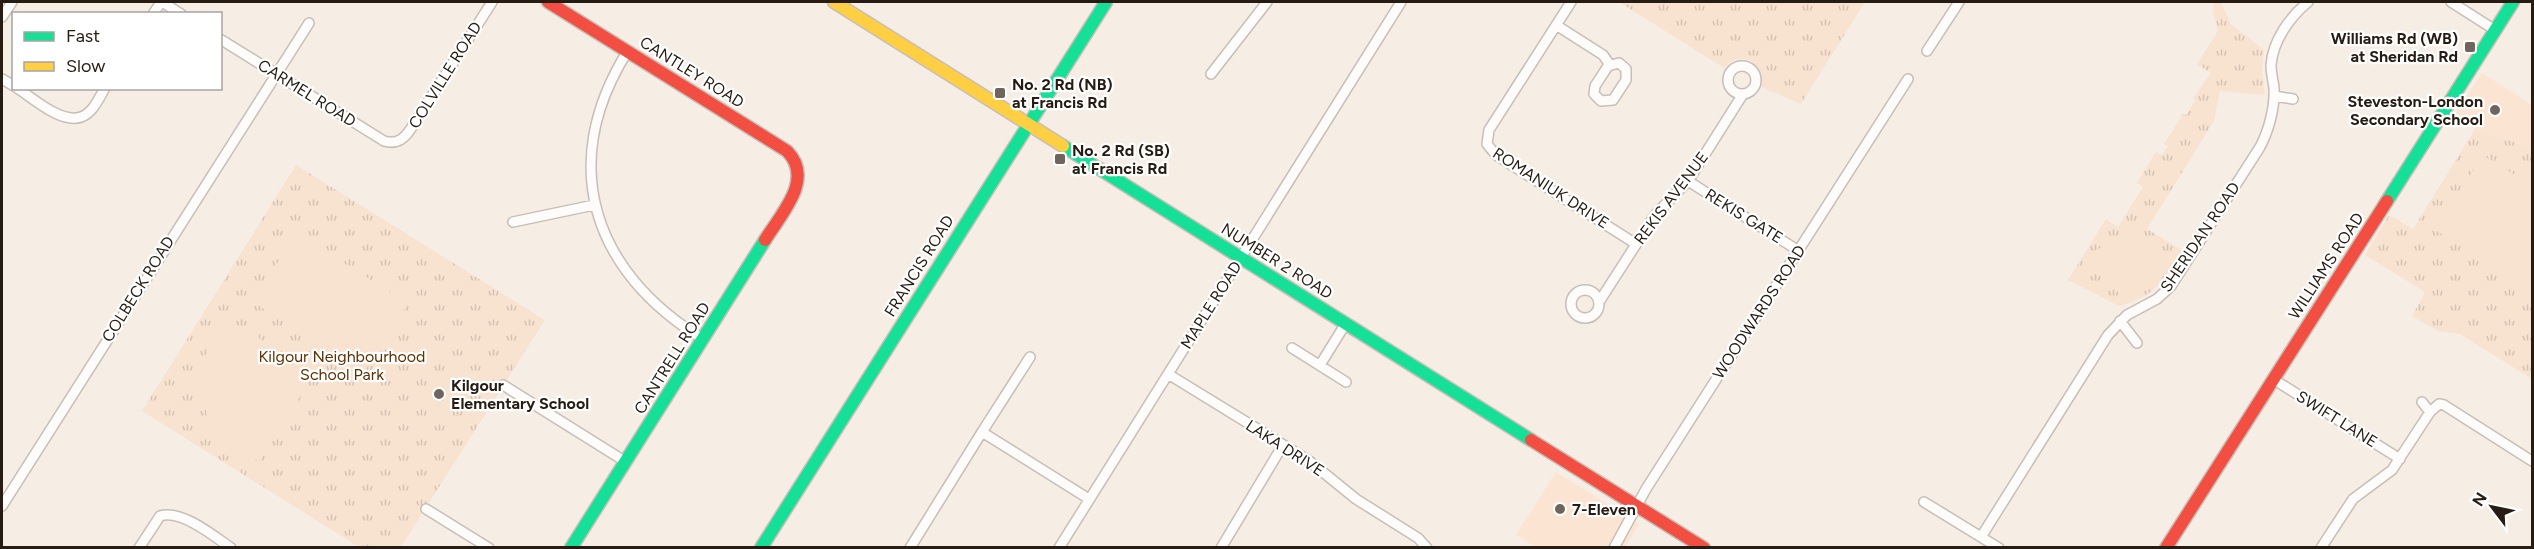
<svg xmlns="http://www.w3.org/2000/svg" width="2534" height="549" font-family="Figtree,sans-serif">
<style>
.built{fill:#fbe4d1}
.park{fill:url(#park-tufts)}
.pitch{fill:#f8e3d1}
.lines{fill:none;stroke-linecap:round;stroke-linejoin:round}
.street-casing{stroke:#c7beb7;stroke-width:12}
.fast-casing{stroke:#c7beb7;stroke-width:15}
.slow-casing{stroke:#c7beb7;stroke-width:15}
.jam-casing{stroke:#c7beb7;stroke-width:15}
.street{stroke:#fefcfb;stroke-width:9}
.fast{stroke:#16e098;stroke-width:12}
.slow{stroke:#ffcf43;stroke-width:12}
.jam{stroke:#f24e42;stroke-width:12}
.poi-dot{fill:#6f655c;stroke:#fff;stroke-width:2}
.labels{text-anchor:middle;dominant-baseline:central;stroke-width:4.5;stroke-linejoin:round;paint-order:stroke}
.poi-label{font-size:16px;font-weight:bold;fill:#261c13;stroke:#fff;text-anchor:start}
.street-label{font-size:16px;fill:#261c13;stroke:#fff}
.park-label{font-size:16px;fill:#5c3100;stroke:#fff}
</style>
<defs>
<pattern id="park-tufts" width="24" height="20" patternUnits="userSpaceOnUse" patternTransform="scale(1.5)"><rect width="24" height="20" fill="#f8e3d1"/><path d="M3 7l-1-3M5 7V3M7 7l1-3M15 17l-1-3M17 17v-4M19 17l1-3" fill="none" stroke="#d4c2b3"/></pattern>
</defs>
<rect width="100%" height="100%" fill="#f6ede5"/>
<path class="built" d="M2482 73 2532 105V148L2475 129 2454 116Z
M1556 472 1639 524 1625 547H1536L1516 535Z"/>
<path class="park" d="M1619 2H1865L1801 104 1761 87 1762 74 1751 61C1741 57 1731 59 1724 68Z
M2214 2H2221L2231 24 2264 50 2262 70 2265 95 2220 91 2214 121 2147 229 2183 251C2164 281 2155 296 2119 306L2068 280 2106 219 2118 227 2143 187 2137 183 2156 152 2162 155 2168 146 2164 144 2183 114 2186 115 2195 100 2193 98 2211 73 2197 64 2218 31 2213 11Z
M2475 129 2532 148V379L2460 334 2438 331 2412 316 2425 292 2365 255 2389 215 2413 229Z
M296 165 545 320 401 547H359L142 411Z"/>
<path class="pitch" d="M2483 155 2532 186V292L2435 230Z
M2134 227 2161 272 2121 297 2093 252Z
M296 233 408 303 364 372 253 302Z
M224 317 309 369 311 379 259 462C193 420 184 384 224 317Z
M423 326 434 332 416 361 405 354Z"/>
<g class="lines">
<g class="street-casing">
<path id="street" d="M162 2 181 14
M1571 2 1489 130 1487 144 1496 155 1636 244
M2451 2 2495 30
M153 14 161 2
M2 17 12 2
M1556 25 1603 55 1610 65
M220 39 384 141C398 145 405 138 412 127L492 2
M1927 51 1959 2
M627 52C557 165 593 272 703 339
M1619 63 1626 69V80L1613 100 1601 101 1594 94 1595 86 1608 66Z
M1728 80a14 14 0 1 1 28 0a14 14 0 1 1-28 0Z
M1211 74 1267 2
M2 79 14 86
M17 88C33 98 61 124 81 117 93 113 99 98 105 88
M2274 96 2293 99
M1688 181 1799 251
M513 222 594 205
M1571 304a14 14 0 1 1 28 0a14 14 0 1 1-28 0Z
M1599 302 1655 215 1688 181 1743 94
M2120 321 2137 343
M1292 348 1346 382
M1320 365 1346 323
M1168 374 1308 460 1356 499 1418 538 1427 548
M2273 379 2400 459
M503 385 626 462
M2430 412 2439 404 2444 405 2532 461
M982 432 1030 357
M1924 502 1999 548
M2 506 309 23
M426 509 489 548
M1981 537 2108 335 2127 315 2157 299 2171 286 2260 147C2269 130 2275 107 2274 88 2273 80 2271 73 2271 65 2273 40 2290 17 2308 2
M139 548 160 516C181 509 214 536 231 548
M910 548 982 432 1089 499
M1059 548 1401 2
M1221 548 1283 445
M1614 548 1646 489 1908 79
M2321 548 2353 499 2392 470 2430 412 2422 402"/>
</g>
<g class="fast-casing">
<path id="fast" d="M1063 146 1531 440
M2387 201 2513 2
M571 548 765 240
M761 548 1106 2"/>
</g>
<g class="slow-casing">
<path id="slow" d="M834 2 1063 146"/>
</g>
<g class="jam-casing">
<path id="jam" d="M548 2 787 151C815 179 781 214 765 240
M1531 440 1704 548
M2166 548 2387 201"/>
</g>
<use href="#street" class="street"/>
<use href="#fast" class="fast"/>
<use href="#slow" class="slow"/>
<use href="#jam" class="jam"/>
</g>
<g class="poi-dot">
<rect x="2464" y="41" width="12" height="12" rx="3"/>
<rect x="994" y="87" width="12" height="12" rx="3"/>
<circle cx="2495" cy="110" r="6"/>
<rect x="1054" y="153" width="12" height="12" rx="3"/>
<circle cx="439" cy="394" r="6"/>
<circle cx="1560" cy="509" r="6"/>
</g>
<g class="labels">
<g class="poi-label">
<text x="2458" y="38" text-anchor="end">Williams Rd (WB)<tspan x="2458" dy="18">at Sheridan Rd</tspan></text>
<text x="1012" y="84">No. 2 Rd (NB)<tspan x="1012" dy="18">at Francis Rd</tspan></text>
<text x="2483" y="101" text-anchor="end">Steveston-London<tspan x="2483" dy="18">Secondary School</tspan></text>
<text x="1072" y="150">No. 2 Rd (SB)<tspan x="1072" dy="18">at Francis Rd</tspan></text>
<text x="451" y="385">Kilgour<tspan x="451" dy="18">Elementary School</tspan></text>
<text x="1572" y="509">7-Eleven</text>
</g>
<g class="street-label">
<text transform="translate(692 72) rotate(32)">CANTLEY ROAD</text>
<text transform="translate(445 75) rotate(-58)">COLVILLE ROAD</text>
<text transform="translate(307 93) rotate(32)">CARMEL ROAD</text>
<text transform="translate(1551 188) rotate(33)">ROMANIUK DRIVE</text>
<text transform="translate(1671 198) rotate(-53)">REKIS AVENUE</text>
<text transform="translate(1744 216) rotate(32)">REKIS GATE</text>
<text transform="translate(2200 237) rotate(-56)">SHERIDAN ROAD</text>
<text transform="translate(1277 261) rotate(32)">NUMBER 2 ROAD</text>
<text transform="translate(919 266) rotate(-58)">FRANCIS ROAD</text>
<text transform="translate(2326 266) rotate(-57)">WILLIAMS ROAD</text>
<text transform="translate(138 289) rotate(-58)">COLBECK ROAD</text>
<text transform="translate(1211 305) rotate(-58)">MAPLE ROAD</text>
<text transform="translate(1759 312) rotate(-57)">WOODWARDS ROAD</text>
<text transform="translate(672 358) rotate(-58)">CANTRELL ROAD</text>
<text transform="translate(2337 419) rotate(32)">SWIFT LANE</text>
<text transform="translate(1285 448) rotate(33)">LAKA DRIVE</text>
</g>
<g class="park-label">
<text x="342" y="356">Kilgour Neighbourhood<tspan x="342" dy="18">School Park</tspan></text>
</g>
</g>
<rect width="2534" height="549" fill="none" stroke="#261c13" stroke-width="6"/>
<rect x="12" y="12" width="210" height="78" fill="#ffffff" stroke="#a8a4a1" stroke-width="1.5"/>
<rect x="24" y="32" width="30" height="9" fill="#16e098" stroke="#a8a4a1" stroke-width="1.5"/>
<text x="66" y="42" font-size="18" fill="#261c13">Fast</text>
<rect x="24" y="62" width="30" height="9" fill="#ffcf43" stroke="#a8a4a1" stroke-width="1.5"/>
<text x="66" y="72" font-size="18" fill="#261c13">Slow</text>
<g transform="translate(2492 507) rotate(302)" stroke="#ffffff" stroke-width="4.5" paint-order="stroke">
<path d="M0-4.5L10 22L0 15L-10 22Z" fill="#261c13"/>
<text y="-9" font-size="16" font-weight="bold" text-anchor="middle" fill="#261c13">N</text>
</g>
</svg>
